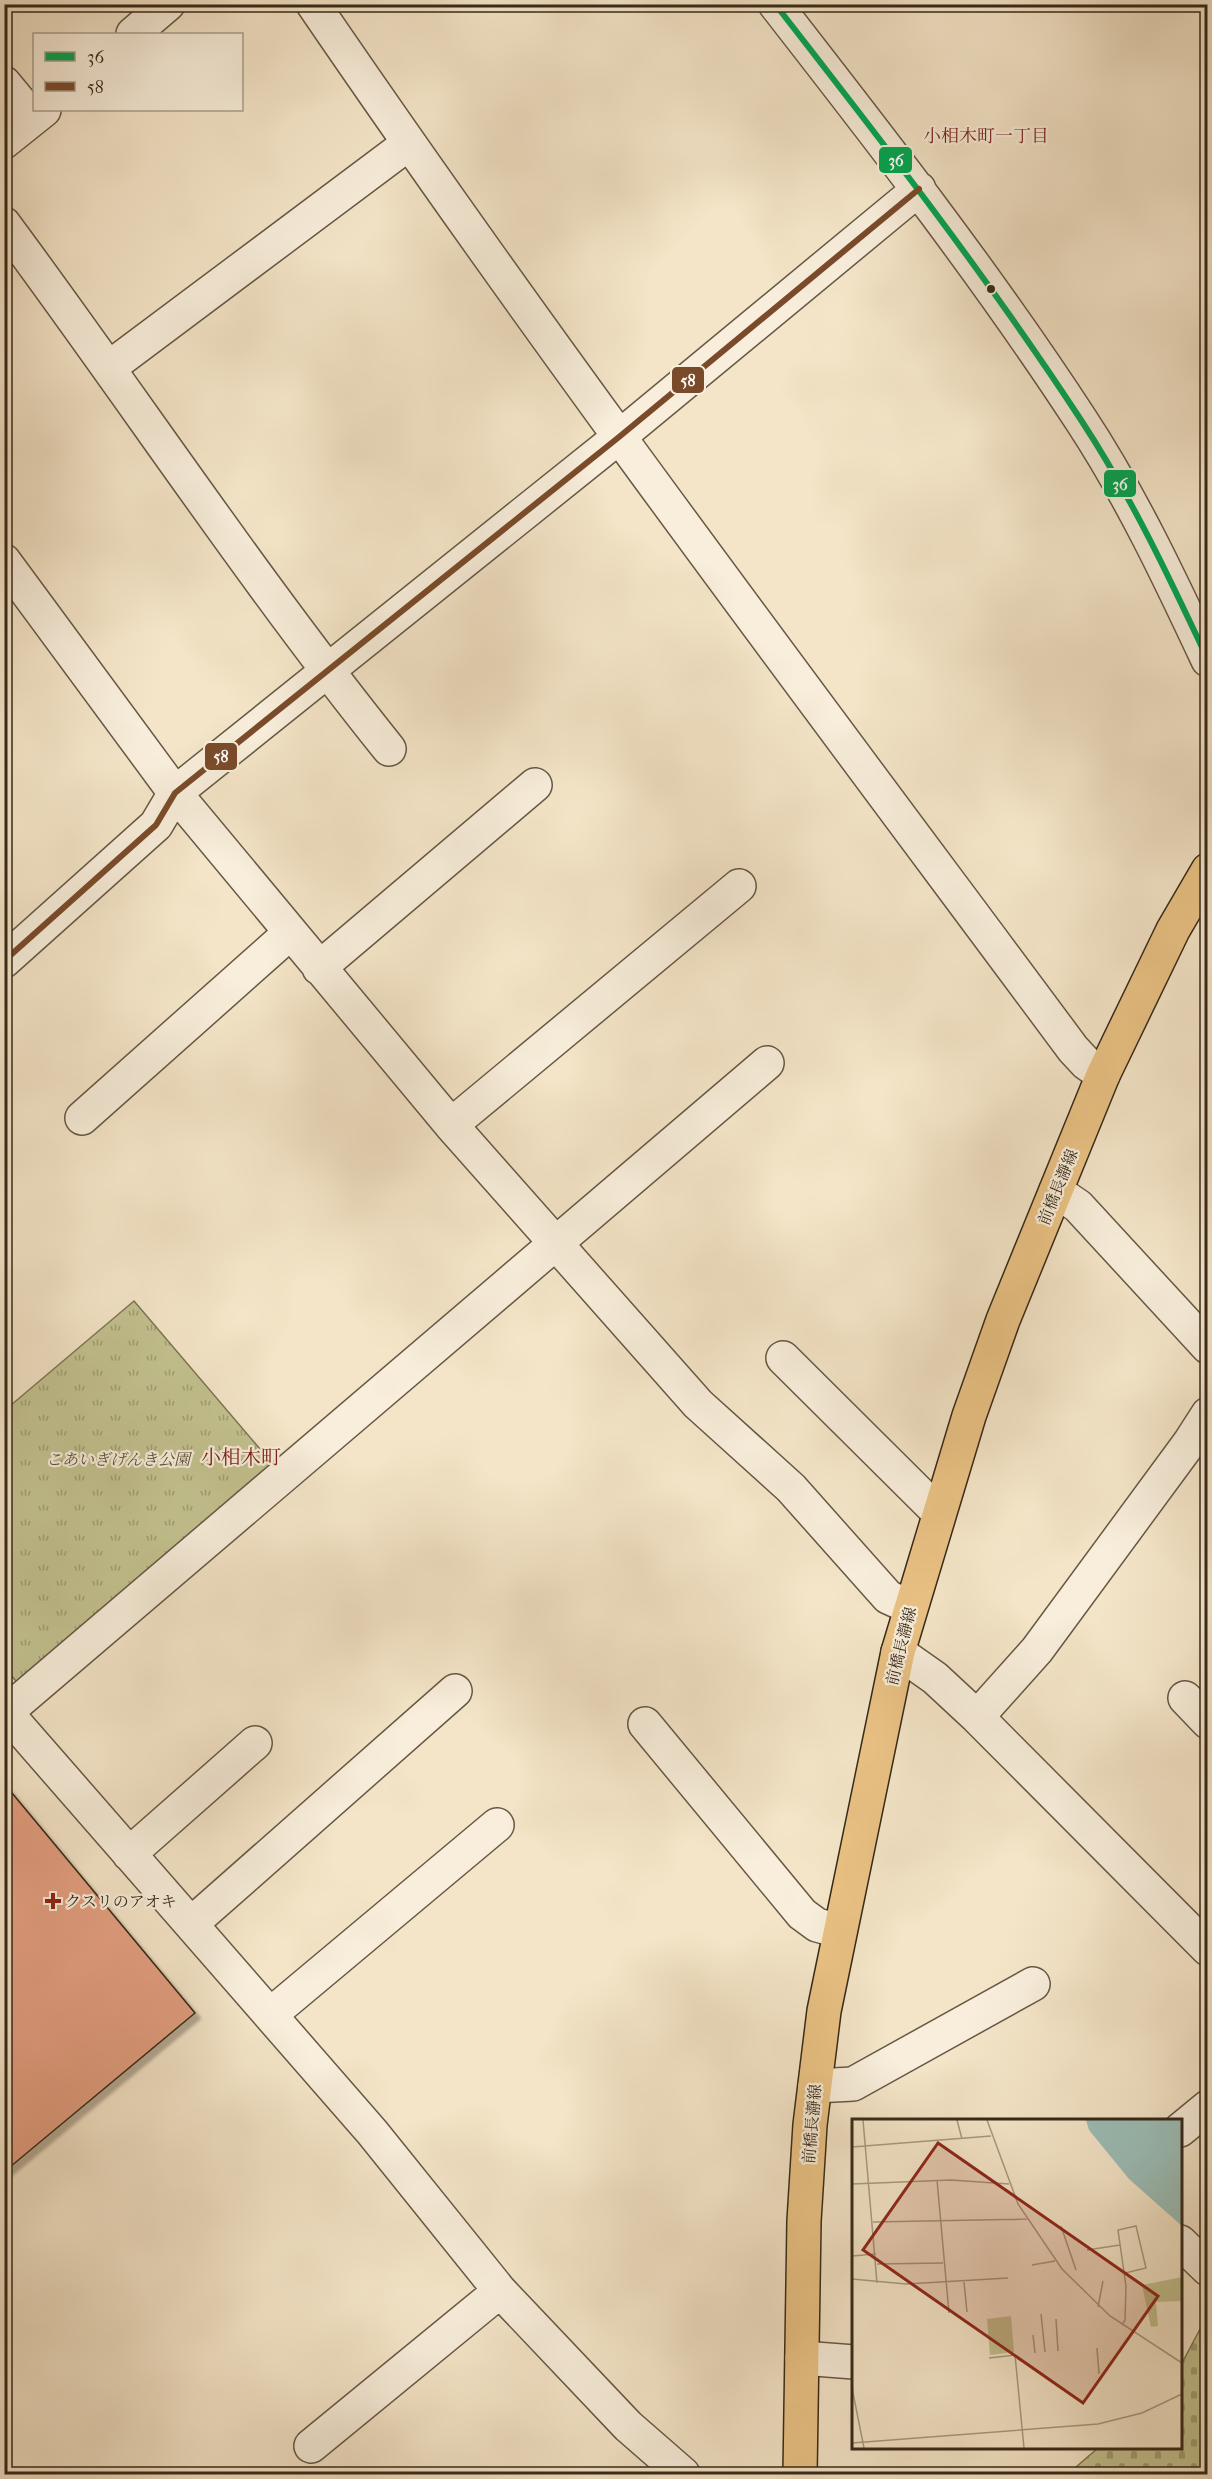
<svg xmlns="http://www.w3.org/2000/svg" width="1212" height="2479" font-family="'IM FELL French Canon','Noto Serif JP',serif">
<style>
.grass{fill:url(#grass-tufts);stroke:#7c7654;stroke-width:1.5}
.cemetery{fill:url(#cemetery-stones);stroke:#7c7654;stroke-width:1.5}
.building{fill:#e39f81;stroke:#362919;stroke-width:1.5;filter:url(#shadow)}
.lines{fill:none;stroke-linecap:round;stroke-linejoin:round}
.minor-casing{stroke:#665845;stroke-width:36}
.major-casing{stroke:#362919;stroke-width:36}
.minor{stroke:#f8eedb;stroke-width:33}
.major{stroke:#eac284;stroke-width:33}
.bus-1-casing{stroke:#f8eedb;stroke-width:10}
.bus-2-casing{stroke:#f8eedb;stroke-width:10}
.bus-1{stroke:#00a651;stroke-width:6}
.bus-2{stroke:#7a4b2a;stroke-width:6}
.bus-dot{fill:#362919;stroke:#f8eedb;stroke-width:2}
.poi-dot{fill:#8f2418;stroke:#f8eedb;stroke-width:2}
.labels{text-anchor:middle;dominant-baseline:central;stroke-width:4.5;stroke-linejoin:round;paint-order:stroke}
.street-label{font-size:16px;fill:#362919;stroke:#f8eedb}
.park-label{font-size:16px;font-style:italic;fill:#594f37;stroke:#f8eedb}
.poi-label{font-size:16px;fill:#362919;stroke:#f8eedb;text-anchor:start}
.neighbourhood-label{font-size:18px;fill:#7a1f14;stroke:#f8eedb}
.quarter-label{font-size:20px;fill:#7a1f14;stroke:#f8eedb}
.inset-road{fill:none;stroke:#a89a82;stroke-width:1.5}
.view{fill:#8f2418;fill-opacity:0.15;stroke:#8f2418;stroke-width:3}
.inset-edge{fill:none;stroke:#362919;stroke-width:3}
.line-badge{stroke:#f8eedb;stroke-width:2}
.badge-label{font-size:16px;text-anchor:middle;font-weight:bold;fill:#fff}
</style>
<defs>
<pattern id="grass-tufts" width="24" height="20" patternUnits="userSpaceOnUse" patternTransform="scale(1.5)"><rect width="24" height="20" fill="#c3c290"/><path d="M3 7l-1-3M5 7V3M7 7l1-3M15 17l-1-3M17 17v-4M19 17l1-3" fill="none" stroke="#9f9e75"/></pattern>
<pattern id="cemetery-stones" width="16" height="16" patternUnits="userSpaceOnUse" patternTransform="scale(1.5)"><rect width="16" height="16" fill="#c3c290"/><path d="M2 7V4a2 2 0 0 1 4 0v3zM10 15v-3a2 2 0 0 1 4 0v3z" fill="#9f9e75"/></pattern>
<filter id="shadow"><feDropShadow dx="5.5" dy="5.5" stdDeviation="1.5" flood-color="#0004"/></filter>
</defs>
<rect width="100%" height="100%" fill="#f4e5c8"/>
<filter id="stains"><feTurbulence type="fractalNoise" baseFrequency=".00333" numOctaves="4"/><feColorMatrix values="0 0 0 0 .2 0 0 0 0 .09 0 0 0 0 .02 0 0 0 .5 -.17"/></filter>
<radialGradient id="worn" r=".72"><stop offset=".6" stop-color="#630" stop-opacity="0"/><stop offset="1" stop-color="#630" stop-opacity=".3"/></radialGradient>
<path class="grass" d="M134 1301 277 1469 20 1686 5 1668 4 1411Z"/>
<path class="cemetery" d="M1207 2316V2474H1068L1098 2448H1180L1181 2365Z"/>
<path class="building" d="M7 1787 195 2013 4 2172V1789Z"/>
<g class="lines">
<g class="minor-casing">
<path id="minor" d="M313 4C556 360 816 703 1073 1049L1086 1063 1103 1075
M775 4C881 140 987 276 1081 420 1131 496 1170 579 1208 660
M133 34 168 4
M4 83 33 118
M4 142 44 110
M4 224C133 398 253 580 389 749
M110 367 408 144
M4 561 175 793 451 1125 698 1404 791 1488 888 1597 910 1607
M4 961 156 825 175 793 619 437 919 189
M319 968 535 785
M82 1118 290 933
M451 1125 739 886
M1056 1191 1078 1206 1208 1347
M783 1358 939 1513
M898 1652 935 1678 977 1717 1208 1949
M1185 1698 1208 1722
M4 1710 372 2132 500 2291 628 2426 683 2474
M4 1714 767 1063
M977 1717 1037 1650 1190 1442 1208 1414
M645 1724 802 1914 817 1925 839 1931
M129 1854 255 1743
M191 1924 455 1691
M270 2015 497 1825
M815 2086 853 2084 1033 1984
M1180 2130 1208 2107
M1180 2242 1208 2269
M802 2358 854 2362
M311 2446 500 2291"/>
</g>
<g class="major-casing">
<path id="major" d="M800 2474 804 2221 810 2125 824 2011 898 1652 969 1416 1003 1320 1103 1075 1173 930 1208 870"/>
</g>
<use href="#minor" class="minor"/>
<use href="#major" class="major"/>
<g class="bus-1-casing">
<path id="bus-1" d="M775 4C881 140 987 276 1081 420 1131 496 1170 579 1208 660"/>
</g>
<g class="bus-2-casing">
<path id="bus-2" d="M4 961 156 825 175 793 619 437 919 189"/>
</g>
<use href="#bus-1" class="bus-1"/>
<use href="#bus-2" class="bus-2"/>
</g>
<circle class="bus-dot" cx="991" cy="289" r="5"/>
<path class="poi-dot" d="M50 1892h6v6h6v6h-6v6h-6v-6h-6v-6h6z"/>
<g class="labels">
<g class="street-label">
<text transform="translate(1058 1187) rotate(-68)">前橋長瀞線</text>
<text transform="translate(901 1646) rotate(-76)">前橋長瀞線</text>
<text transform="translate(812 2124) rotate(-85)">前橋長瀞線</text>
</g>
<g class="park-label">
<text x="118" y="1459">こあいぎげんき公園</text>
</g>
<g class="poi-label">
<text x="65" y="1901">クスリのアオキ</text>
</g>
<g class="neighbourhood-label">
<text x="986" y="136">小相木町一丁目</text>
</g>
<g class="quarter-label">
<text x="241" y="1457">小相木町</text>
</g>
</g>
<g transform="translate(852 2119)">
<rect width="330" height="330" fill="#f4e5c8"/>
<path d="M159 197 162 233 138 236 135 200Z" fill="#c3c290"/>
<path d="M330 158V182L304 183 306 207 299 208 290 166Z" fill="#c3c290"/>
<path d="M234 1H330V107L277 60 237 11Z" fill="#9cbfb8"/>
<path class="inset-road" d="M11 1 25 164M105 1 110 20M135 1 166 85 210 150 258 197 330 244M0 28 139 17M85 61 97 194M0 65 99 61 157 65M21 103 175 100M209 107 224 151M235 131 268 126M0 137 24 135M25 145 91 144M180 146 203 142M0 160 54 165 156 159M112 163 115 193M246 188 251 162M189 195 193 233M204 200 206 232M270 206 273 201 274 167 266 111 284 107 294 149 273 154M181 216 183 234M245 229 247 255M137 239 163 236 172 329M0 269 12 329M0 324 246 305 290 294 330 275"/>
<path class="view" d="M86 24 306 177 231 284 11 131Z"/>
<rect width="330" height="330" class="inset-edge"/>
</g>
<g class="line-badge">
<rect x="878" y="146" width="35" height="28" rx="6" fill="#00a651"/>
<rect x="671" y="366" width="34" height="28" rx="6" fill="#7a4b2a"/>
<rect x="1103" y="469" width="34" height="29" rx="6" fill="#00a651"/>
<rect x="204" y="742" width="34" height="29" rx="6" fill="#7a4b2a"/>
</g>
<g class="badge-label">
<text x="896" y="166">36</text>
<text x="688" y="386">58</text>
<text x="1120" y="490">36</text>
<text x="221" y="762">58</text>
</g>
<rect width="1212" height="2479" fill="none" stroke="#f4e5c8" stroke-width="24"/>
<rect x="6" y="6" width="1200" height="2467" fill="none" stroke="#362919" stroke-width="3"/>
<rect x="12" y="12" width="1188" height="2455" fill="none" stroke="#362919" stroke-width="1.5"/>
<rect x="33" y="33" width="210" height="78" fill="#f8eedb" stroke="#aa9f8d" stroke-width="1.5"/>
<rect x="45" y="52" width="30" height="9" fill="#00a651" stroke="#aa9f8d" stroke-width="1.5"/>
<text x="87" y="63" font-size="18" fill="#362919">36</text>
<rect x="45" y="82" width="30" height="9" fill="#7a4b2a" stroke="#aa9f8d" stroke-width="1.5"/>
<text x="87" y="93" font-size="18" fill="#362919">58</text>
<rect width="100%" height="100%" filter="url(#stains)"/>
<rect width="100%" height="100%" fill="url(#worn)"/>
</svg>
